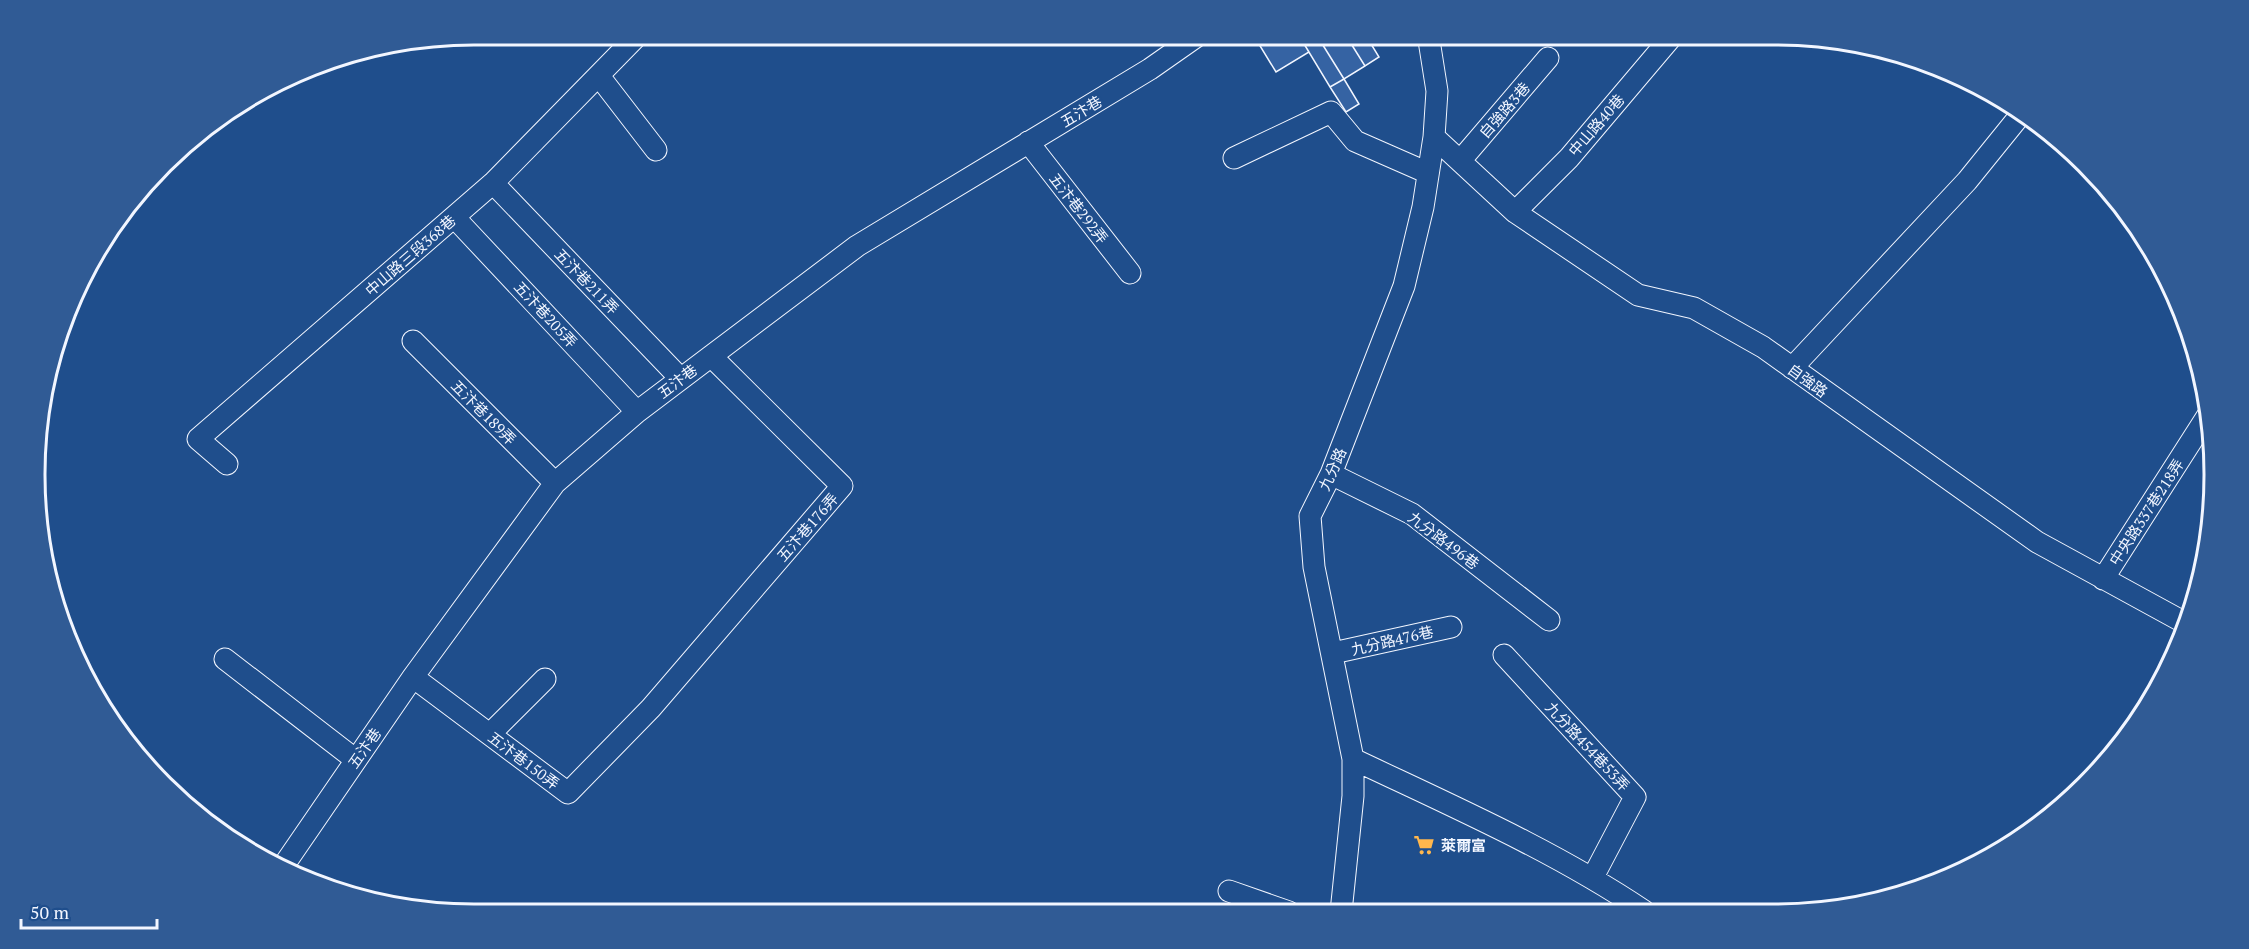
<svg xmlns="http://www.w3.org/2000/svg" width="2249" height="949" font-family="'PT Serif','Noto Sans TC',serif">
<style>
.building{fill:#3563a3;stroke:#f2f6ff;stroke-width:1.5}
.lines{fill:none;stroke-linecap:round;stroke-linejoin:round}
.minor-casing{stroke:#f2f6ff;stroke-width:23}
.minor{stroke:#1f4e8c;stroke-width:21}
.labels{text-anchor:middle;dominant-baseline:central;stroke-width:4.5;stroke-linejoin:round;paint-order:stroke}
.street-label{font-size:15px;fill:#f2f6ff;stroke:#1f4e8c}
.poi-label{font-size:15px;font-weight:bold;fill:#f2f6ff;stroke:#1f4e8c;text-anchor:start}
.rim{fill:none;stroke:#f2f6ff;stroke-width:3}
</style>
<rect width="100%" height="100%" fill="#1f4e8c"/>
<path class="building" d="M1257 34H1298L1309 52 1276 72 1254 36Z
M1298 34H1316L1344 79 1330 87Z
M1316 34H1345L1365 66 1344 79Z
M1345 34H1365L1379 57 1365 66Z
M1344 79 1359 104 1346 112 1330 87Z"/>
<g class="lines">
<g class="minor-casing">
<path id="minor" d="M599 76 656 150
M1434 137 1515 212 1638 295 1694 308 1763 347 2037 542 2187 624
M1028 142 1130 273
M1234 158 1331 112 1355 141 1428 173
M1460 161 1548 58
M493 183 680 378
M1515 212 1569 158 1674 34
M454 217 637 412
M413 341 555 483
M1792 368 1967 181 2022 113
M227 464 198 439 493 183 639 34
M1331 474 1412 514 1549 620
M2103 579 2208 415
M1333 653 1451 627
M1504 655 1635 797 1593 877
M225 659 356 760
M413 677 568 793 651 708 842 486 711 356
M490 734 545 679
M1353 759C1452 806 1553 850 1644 911
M284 865 413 677 555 483 637 412 857 246 1150 69 1200 34
M1229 891 1289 912
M1341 912 1353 796V759L1314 567 1310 516 1331 474 1404 286 1423 207 1434 137 1437 91 1428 34"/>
</g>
<use href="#minor" class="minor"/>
</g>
<defs>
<g id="supermarket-bare" transform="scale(1.62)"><path d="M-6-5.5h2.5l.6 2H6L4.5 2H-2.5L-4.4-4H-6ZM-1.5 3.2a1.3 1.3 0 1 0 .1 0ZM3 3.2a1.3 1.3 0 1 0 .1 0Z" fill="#ffb74d" stroke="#1f4e8c" stroke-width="2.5" paint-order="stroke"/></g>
</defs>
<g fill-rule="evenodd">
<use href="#supermarket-bare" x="1424" y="845"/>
</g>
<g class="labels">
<g class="street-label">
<text transform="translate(1504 110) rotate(-49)">自強路3巷</text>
<text transform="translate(1081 111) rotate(-31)">五汴巷</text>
<text transform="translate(1596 125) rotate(-49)">中山路40巷</text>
<text transform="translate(1079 208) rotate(52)">五汴巷292弄</text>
<text transform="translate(410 255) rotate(-41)">中山路三段368巷</text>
<text transform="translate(587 281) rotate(46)">五汴巷211弄</text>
<text transform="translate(546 314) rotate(47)">五汴巷205弄</text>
<text transform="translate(1808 380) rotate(36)">自強路</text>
<text transform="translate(677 381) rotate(-37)">五汴巷</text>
<text transform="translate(484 412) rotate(45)">五汴巷189弄</text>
<text transform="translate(1332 469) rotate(-66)">九分路</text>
<text transform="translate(2146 512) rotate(-57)">中央路337巷218弄</text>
<text transform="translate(807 527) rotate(-49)">五汴巷176弄</text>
<text transform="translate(1444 540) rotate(37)">九分路496巷</text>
<text transform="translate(1392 640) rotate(-13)">九分路476巷</text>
<text transform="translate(1588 746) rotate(47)">九分路454巷53弄</text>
<text transform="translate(364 748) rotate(-55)">五汴巷</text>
<text transform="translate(524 760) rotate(37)">五汴巷150弄</text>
</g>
<g class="poi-label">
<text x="1441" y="845">萊爾富</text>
</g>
</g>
<path d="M0 0H2249V949H0ZM474 45H1775A429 429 0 0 1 2204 474V475A429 429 0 0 1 1775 904H474A429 429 0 0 1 45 475V474A429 429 0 0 1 474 45Z" fill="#305b95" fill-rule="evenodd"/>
<path class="rim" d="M474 45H1775A429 429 0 0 1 2204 474V475A429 429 0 0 1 1775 904H474A429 429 0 0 1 45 475V474A429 429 0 0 1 474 45Z"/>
<path d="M21 919v9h136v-9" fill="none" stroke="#f2f6ff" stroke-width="3"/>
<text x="30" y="919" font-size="18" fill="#f2f6ff" stroke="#1f4e8c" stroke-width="4.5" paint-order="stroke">50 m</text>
</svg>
